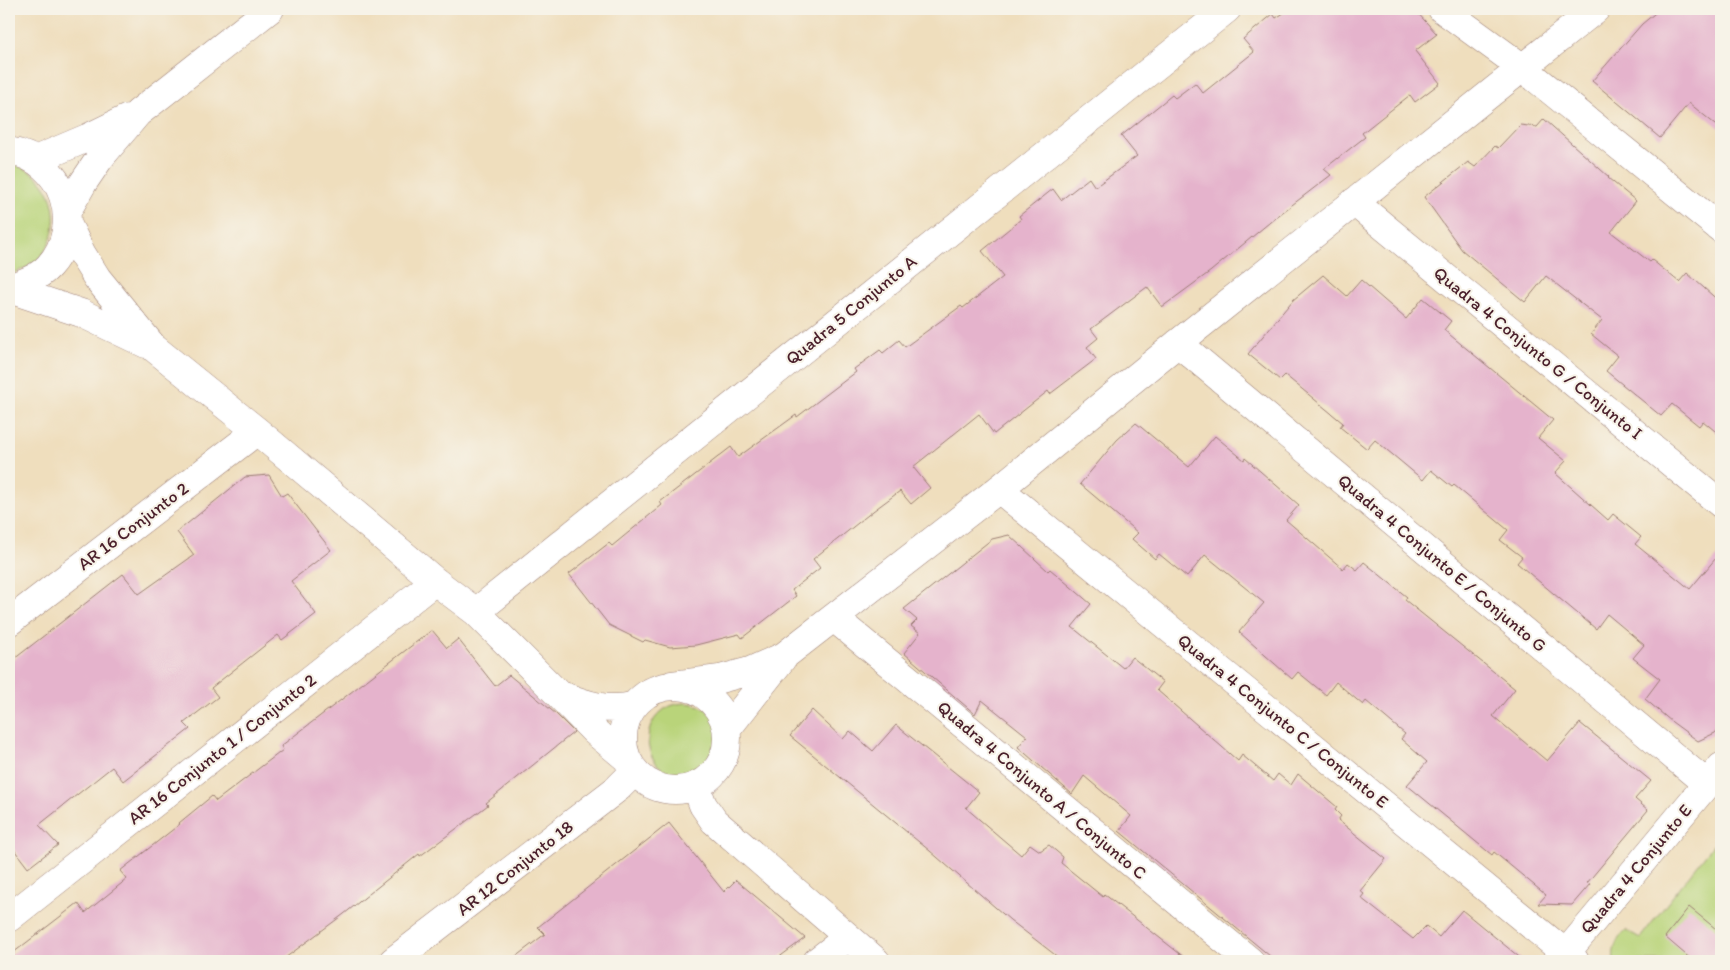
<svg xmlns="http://www.w3.org/2000/svg" width="1730" height="970" font-family="Itim,sans-serif">
<style>
.green{fill:#b9d47a;stroke:#827a52}
.building{fill:#e5b3cc}
.lines{fill:none;stroke-linecap:round;stroke-linejoin:round}
.minor-casing{stroke:#9c7e74;stroke-width:29}
.minor{stroke:#fff;stroke-width:28}
.labels{text-anchor:middle;dominant-baseline:central;stroke-width:4;stroke-linejoin:round;paint-order:stroke}
.street-label{font-size:18px;fill:#4a1f2b;stroke:#f7f3e8}
</style>
<rect width="100%" height="100%" fill="#f7f3e8"/>
<filter id="ink" filterUnits="userSpaceOnUse"><feTurbulence type="fractalNoise" baseFrequency=".02" numOctaves="2"/><feDisplacementMap in="SourceGraphic" scale="10" xChannelSelector="R" yChannelSelector="G"/><feConvolveMatrix kernelMatrix="1 2 1 2 8 2 1 2 1" color-interpolation-filters="sRGB"/></filter>
<filter id="wash" filterUnits="userSpaceOnUse"><feTurbulence type="fractalNoise" baseFrequency=".0096" numOctaves="4" result="noise"/><feDisplacementMap in="SourceGraphic" scale="20" xChannelSelector="R" yChannelSelector="G"/><feGaussianBlur stdDeviation="1.12" result="paint"/><feColorMatrix in="noise" values="0 0 0 0 0 0 0 0 0 0 0 0 0 0 0 0 0 1.4 0 .05"/><feComposite in="paint" operator="in"/></filter>
<g filter="url(#wash)">
<rect width="100%" height="100%" fill="#efdebd"/>
<path class="green" d="M9 163C15 165 22 167 27 170 61 189 62 236 37 261 30 268 17 271 9 275Z
M648 740a37 37 0 1 1 74 0a37 37 0 1 1-74 0Z
M1721 835V961H1614C1612 947 1617 939 1626 930L1640 938Z"/>
<g id="blocks">
<path class="building" d="M1290 9H1414L1437 34 1415 51 1440 83 1415 102 1410 95 1362 133 1365 137 1324 169 1331 175 1275 218 1211 271 1162 307 1147 287 1091 329 1098 338 1087 347 1096 359 1050 394 1048 391 994 434 979 414 913 467 930 488 911 504 900 491 873 511 813 559 820 568 792 590 796 596 742 638 739 634 696 645 670 647 645 640 643 642 609 625 569 574 609 543 612 546 662 505 660 502 731 447 738 457 796 415 797 417 856 372 854 369 880 350 883 353 899 340 905 347 961 306 963 308 1003 277 982 251 1021 219 1019 216 1053 189 1061 200 1089 178 1095 187 1137 156 1121 136 1172 95 1175 98 1195 83 1203 93 1254 52 1243 39 1273 14 1276 18Z
M1660 9H1721V129L1689 103 1660 138 1592 81 1642 24Z
M1544 119 1609 177 1608 178 1636 201 1611 232 1650 262 1652 260 1679 282 1687 273 1721 303V436L1703 421 1699 426 1672 404 1661 416 1606 371 1618 356 1591 334 1602 320 1546 276 1525 302 1462 250 1424 197 1468 162 1475 167 1495 146 1498 148 1520 125 1537 127Z
M1323 275 1347 296 1361 280 1406 319 1423 298 1451 321 1444 330 1553 420 1538 438 1566 461 1555 473 1608 520 1613 514 1641 537 1635 544 1690 589 1721 552V726L1715 733 1698 741 1672 722 1645 699 1660 679 1633 658 1644 645 1607 614 1596 629 1517 563 1522 557 1500 540 1508 530 1454 485 1452 487 1431 470 1423 480 1375 440 1367 449 1340 427 1343 423 1285 375 1280 380 1248 354 1293 300Z
M1136 423 1189 467 1215 436 1244 460 1245 458 1299 505 1286 520 1343 569 1348 563 1357 570 1364 562 1407 597 1405 600 1515 689 1493 716 1547 761 1580 723 1651 781 1635 799 1648 810 1587 883 1590 884 1572 905 1538 904 1546 895 1494 852 1492 855 1407 785 1427 762 1401 739 1405 734 1366 701 1363 705 1336 682 1326 695 1298 672 1292 679 1239 632 1264 603 1205 555 1187 577 1159 554 1155 559 1132 539 1138 533 1080 484 1117 440Z
M269 475 282 496 287 493 331 550 291 581 316 614 282 640 278 635 211 688 218 697 184 723 190 729 123 781 112 767 39 825 58 845 28 868 9 843V663L123 574 139 594 194 555 177 532 245 477Z
M1009 535 1048 571 1050 569 1091 604 1072 627 1123 668 1132 657 1163 682 1157 690 1238 761 1242 755 1273 781 1278 774 1291 785 1298 774 1337 807 1335 810 1341 816 1338 820 1386 859 1360 891 1364 894 1361 898 1413 939 1426 926 1439 937 1462 910 1524 961H1276L1119 831 1131 816 1084 776 1072 794 1018 747 1027 736 982 700 975 714 904 653 920 633 911 626 917 620 904 609 992 539Z
M432 630 447 648 458 639 495 686 509 675 556 714 574 732 486 803 488 805 420 856 419 854 344 914 281 961H9V956L78 903 85 913 127 879 120 871 180 824 179 823 212 796 216 801 283 750 281 746Z
M812 710 843 739 850 731 873 751 896 725 979 792 966 808 1021 855 1030 844 1040 851 1049 845 1063 857 1061 863 1103 897 1104 894 1189 961H1063L1010 920 930 851 790 736Z
M669 823 724 892 736 880 805 938 774 961H510L545 934 538 927Z
M1689 907 1721 933V961H1693L1665 937Z"/>
</g>
</g>
<g filter="url(#ink)">
<use href="#blocks" fill-opacity="0" stroke="#9c7e74" stroke-width="1"/>
<g class="lines">
<g class="minor-casing">
<path id="minor" d="M1442 9 1523 68 1721 229
M9 151C64 159 85 226 49 266 38 278 23 283 9 288
M35 160 87 138 128 118
M1354 202 1721 504
M67 211 83 183 100 158 138 113 270 9
M67 223 82 254 97 278 154 348 257 431 435 581 476 612 559 695 594 731 625 757
M9 289 81 313 146 344
M1178 343 1707 784
M999 489 1575 961
M476 612 1227 9
M834 618 1250 961
M9 622 257 431
M672 685 720 679 750 671 784 656 999 489 1178 343 1596 9
M623 738a52 52 0 1 1 104 0a52 52 0 1 1-104 0Z
M561 695C585 704 607 712 633 706
M727 729 782 659
M696 786 703 805 714 821 876 961
M9 918 435 581
M1566 953 1721 767
M393 961 618 788 634 772
M817 961 847 938"/>
</g>
<use href="#minor" class="minor"/>
</g>
</g>
<g class="labels">
<g class="street-label">
<text transform="translate(851 310) rotate(-39)">Quadra 5 Conjunto A</text>
<text transform="translate(1538 353) rotate(39)">Quadra 4 Conjunto G / Conjunto I</text>
<text transform="translate(133 526) rotate(-37)">AR 16 Conjunto 2</text>
<text transform="translate(1442 563) rotate(40)">Quadra 4 Conjunto E / Conjunto G</text>
<text transform="translate(1283 721) rotate(39)">Quadra 4 Conjunto C / Conjunto E</text>
<text transform="translate(222 749) rotate(-38)">AR 16 Conjunto 1 / Conjunto 2</text>
<text transform="translate(1042 790) rotate(40)">Quadra 4 Conjunto A / Conjunto C</text>
<text transform="translate(515 868) rotate(-38)">AR 12 Conjunto 18</text>
<text transform="translate(1636 869) rotate(-50)">Quadra 4 Conjunto E</text>
</g>
</g>
<rect width="1730" height="970" fill="none" stroke="#f7f3e8" stroke-width="30"/>
</svg>
